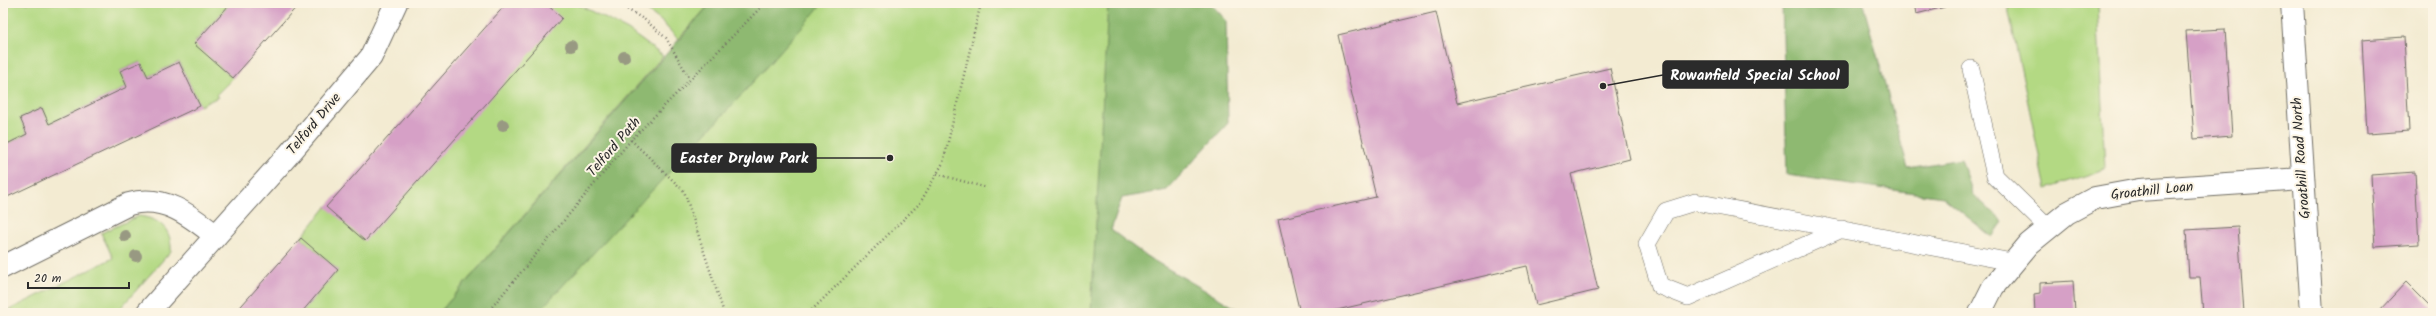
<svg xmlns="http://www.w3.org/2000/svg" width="2436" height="316" font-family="Kalam,sans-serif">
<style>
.green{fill:#b3d983;stroke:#6f8257}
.forest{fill:#8eb971;stroke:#5c724e}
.building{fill:#d6a0c6}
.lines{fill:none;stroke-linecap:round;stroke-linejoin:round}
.service-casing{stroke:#716e65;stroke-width:18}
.minor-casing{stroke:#716e65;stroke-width:24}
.tertiary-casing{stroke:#716e65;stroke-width:24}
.path{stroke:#716e65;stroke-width:2.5;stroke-dasharray:1 3;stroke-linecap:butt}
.service{stroke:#fff;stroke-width:17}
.minor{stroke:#fff;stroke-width:22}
.tertiary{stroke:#fff;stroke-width:22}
.tree{fill:#989982}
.labels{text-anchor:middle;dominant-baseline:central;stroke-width:4;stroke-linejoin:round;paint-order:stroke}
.street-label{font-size:14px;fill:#2b2b2b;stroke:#fcf5e5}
.leader{fill:none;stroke:#2b2b2b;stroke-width:1.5}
.callout-dot{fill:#2b2b2b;stroke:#fcf5e5;stroke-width:1.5}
.callout{fill:#2b2b2b;stroke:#2b2b2b;stroke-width:1.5}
.callout-label{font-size:15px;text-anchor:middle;font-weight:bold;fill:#fff}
</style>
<rect width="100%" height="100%" fill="#fcf5e5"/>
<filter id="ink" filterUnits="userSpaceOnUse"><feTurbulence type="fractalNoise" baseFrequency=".025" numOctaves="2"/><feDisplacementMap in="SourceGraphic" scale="8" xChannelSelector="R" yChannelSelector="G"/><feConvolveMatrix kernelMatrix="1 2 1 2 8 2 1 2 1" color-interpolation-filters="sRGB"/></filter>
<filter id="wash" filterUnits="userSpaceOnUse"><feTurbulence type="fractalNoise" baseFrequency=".012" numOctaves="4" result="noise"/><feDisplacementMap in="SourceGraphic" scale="16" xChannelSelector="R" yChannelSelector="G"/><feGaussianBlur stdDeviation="0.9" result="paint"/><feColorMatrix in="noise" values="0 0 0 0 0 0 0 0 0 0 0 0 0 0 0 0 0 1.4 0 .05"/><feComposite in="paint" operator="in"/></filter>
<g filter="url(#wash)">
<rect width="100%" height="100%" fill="#f3ebd2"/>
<path class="green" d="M3 3H231L194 43 233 78 216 95 218 97 200 106 179 62 148 77 140 62 120 71 127 87 49 124 42 108 20 118 27 134 3 146Z
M545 3H575L628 30 663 56 439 313H301L338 270 301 238 326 207Z
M637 3H711L678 39 661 21Z
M822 3H1110L1092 313H536Z
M2007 3H2097L2105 169 2046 189Z
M139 216C160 219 172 229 171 251L116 313H3L113 258 101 233Z"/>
<path class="forest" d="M711 3H823L736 101 537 313H439Z
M1108 3H1210L1226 20 1228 123 1167 190 1122 198 1111 230 1146 256 1244 313H1091Z
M1782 3H1865L1863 4 1908 168 1961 159 1973 194 2003 222 1992 237 1943 197 1787 175Z"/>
<g id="blocks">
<path class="building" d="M231 3H300L233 78 194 44Z
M507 3H545L562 18 365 241 326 207Z
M1914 3H1944L1945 7 1916 14Z
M1436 12 1457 103 1610 68 1630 159 1571 174 1598 290 1536 305 1527 266 1324 313H1300L1278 219 1376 197 1338 35Z
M2225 29 2232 136 2194 139 2186 31Z
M2404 37 2409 131 2367 134 2362 40Z
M141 62 148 77 179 62 200 106 3 199V146L27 134 20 118 42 108 49 124 127 87 120 71Z
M2415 172 2419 244 2375 247 2371 175Z
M2238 227 2244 313H2203L2200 277H2189L2186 230Z
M301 238 338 270 301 313H235Z
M2073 281 2075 313H2035L2034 294 2040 293V283Z
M2406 282 2433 309V313L2378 312Z"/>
</g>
</g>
<g filter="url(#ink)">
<use href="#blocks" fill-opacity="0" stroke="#716e65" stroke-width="1"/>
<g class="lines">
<g class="service-casing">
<path id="service" d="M1971 69 1995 176 2047 227
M1842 229 1688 297 1660 286 1647 244 1666 211 1695 202 2012 262"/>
</g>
<g class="minor-casing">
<path id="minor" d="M3 267 129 204C164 194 191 216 216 236
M147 313 289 154 371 57 396 3
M1980 313 1993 287 2029 244 2067 213 2095 198 2139 190 2302 179"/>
</g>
<g class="tertiary-casing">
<path id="tertiary" d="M2292 3 2312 313"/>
</g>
<path class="path" d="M617 3 645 20 666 38 690 79
M631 140 684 191 724 313
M937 174 987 188
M487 313 631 140 765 3
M809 313 920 203 943 163 981 3"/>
<use href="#service" class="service"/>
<use href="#minor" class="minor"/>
<use href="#tertiary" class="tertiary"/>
</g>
<g class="tree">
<circle cx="571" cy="46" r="6"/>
<circle cx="624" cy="57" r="6"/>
<circle cx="503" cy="125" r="6"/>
<circle cx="125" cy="236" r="6"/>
<circle cx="136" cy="256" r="6"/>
</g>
</g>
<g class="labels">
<g class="street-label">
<text transform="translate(314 124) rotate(-50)">Telford Drive</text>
<text transform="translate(614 147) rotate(-49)">Telford Path</text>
<text transform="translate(2301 158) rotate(-94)">Groathill Road North</text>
<text transform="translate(2152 191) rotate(-6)">Groathill Loan</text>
</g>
</g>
<path class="leader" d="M1603 86L1663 75M890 158L816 158"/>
<g class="callout-dot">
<circle cx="1603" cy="86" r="4"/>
<circle cx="890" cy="158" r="4"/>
</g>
<g class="callout">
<rect x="1663" y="61" width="185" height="27" rx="4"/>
<rect x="672" y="144" width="144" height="28" rx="4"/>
</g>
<g class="callout-label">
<text x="1755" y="80">Rowanfield Special School</text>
<text x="744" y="163">Easter Drylaw Park</text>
</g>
<rect width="2436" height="316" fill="none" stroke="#fcf5e5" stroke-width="16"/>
<path d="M28 282v6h101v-6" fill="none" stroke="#2b2b2b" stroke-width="2"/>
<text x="34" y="282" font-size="12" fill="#2b2b2b" stroke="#fcf5e5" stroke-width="3" paint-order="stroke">20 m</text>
</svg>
